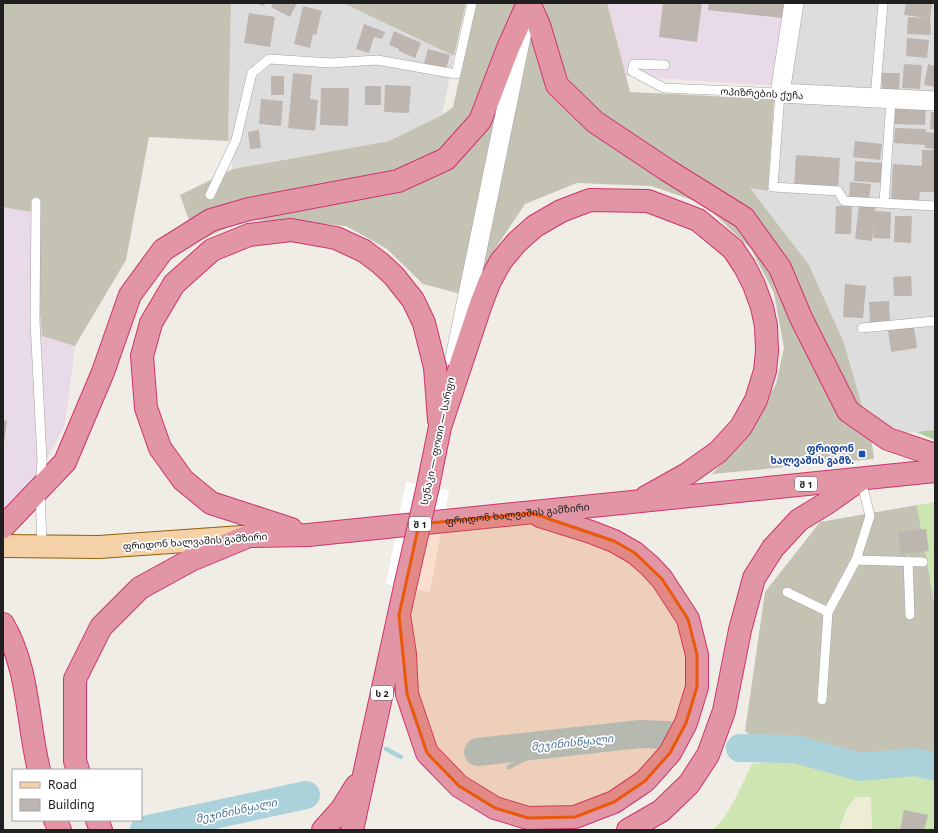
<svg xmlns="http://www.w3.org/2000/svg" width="938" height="833" font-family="'Noto Sans','Noto Sans Georgian',sans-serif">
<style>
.residential{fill:#dedddd}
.industrial{fill:#e8dae6}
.construction{fill:#c4c3b3}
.farmland{fill:#ecedd4}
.grass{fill:#cde6b1}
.forest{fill:#aecc9f}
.pier{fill:#fff}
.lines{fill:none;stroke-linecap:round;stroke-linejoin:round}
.stream{stroke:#abd1da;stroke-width:4.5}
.river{stroke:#abd1da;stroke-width:28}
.building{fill:#bdb6b0}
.lane-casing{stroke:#a4a4a4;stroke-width:10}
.street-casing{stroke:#a4a4a4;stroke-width:20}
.primary-casing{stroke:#91610b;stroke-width:24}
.highway-casing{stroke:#cf336d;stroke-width:24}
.lane{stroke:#fff;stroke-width:9}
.street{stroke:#fff;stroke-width:19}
.primary{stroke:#f5d1a7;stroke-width:22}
.highway{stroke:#e195a5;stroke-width:22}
.highway-bridge-casing{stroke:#cf336d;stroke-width:24;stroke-linecap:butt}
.highway-bridge{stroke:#e195a5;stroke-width:22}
.marked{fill:#e8590c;fill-opacity:0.2;stroke:#e8590c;stroke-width:3;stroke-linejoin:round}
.transit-dot{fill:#1a4fb4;stroke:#fff;stroke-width:1.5}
.labels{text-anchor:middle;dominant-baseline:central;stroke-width:3.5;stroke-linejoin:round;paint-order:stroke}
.shield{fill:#fff;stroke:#636363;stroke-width:1}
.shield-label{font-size:9px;font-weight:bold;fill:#202020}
.street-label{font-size:10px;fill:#202020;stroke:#fff}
.transit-label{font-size:10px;font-weight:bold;fill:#164399;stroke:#fff;text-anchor:end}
.water-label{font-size:11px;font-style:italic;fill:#4c769a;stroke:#fff}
</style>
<rect width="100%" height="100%" fill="#f0ede7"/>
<path class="residential" d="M231 3H343L454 56 442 115 389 141 233 169 228 141Z
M794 3H935V430L871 437 844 343 749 187 768 191 777 192 784 97 780 93Z"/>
<path class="industrial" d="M607 3H789L776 86 625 76Z
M3 207 31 212 42 336 75 346 65 425 33 485 3 514Z"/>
<path class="construction" d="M3 3H231L228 141 149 137 126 260 75 346 42 336 31 212 3 207Z
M343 3H466L454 56Z
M476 3H607L630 92 774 99 768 191 750 188 809 265 844 343 871 437 874 459 712 474 742 443 776 384 784 348 774 293 751 249 704 204 651 186 577 183 525 204 489 258 476 298 423 284 387 249 346 226 304 222 243 220 197 242 180 195 233 169 389 141 442 115 453 107Z
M917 505 935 607V761L905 756 858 759 813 744 759 741 745 731 765 592 820 522Z"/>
<path class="farmland" d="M856 797H871L872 830H839L847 808Z"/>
<path class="grass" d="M935 502V607L917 505Z
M805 759 860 777 894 773 935 778V830H872L871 797H856L847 808 839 830H713C730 815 742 784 752 764Z"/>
<path class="forest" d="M935 430V440L916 432Z"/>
<path class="pier" d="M406 482 449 490 430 592 386 584Z"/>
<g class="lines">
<path class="stream" d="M386 749 401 757
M509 767 552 745"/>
<path class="river" d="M740 748 795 749 860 767 915 762 935 767
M478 752 640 734 667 735
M144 830 306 795"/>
</g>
<path class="building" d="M256 3H265L264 6Z
M273 3H297L290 17 271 7Z
M663 3H702L697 42 659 37Z
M709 3H784L782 18 708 10Z
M906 3H932L930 19 931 35 907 34 908 17 927 18 904 15Z
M303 6 322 11 316 35 313 34 310 48 294 44Z
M249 13 275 17 270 47 244 43Z
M364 24 385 32 382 39 374 37 369 53 356 49Z
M394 31 421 43 415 58 399 51V49L389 45Z
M907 38 929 40 927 58 906 56Z
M428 49 450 55 446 69 424 63Z
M904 64 922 65 920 89 902 88Z
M928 64 935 66V87L924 85Z
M293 73 312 75 310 99 318 100 315 131 288 128Z
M882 73H900L899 91 882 90Z
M271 76H284V95H271Z
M385 85 411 86 409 113 384 112Z
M365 86H381V105H365Z
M321 88H349L348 126 320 125Z
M261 99 283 101 281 126 259 124Z
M895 104 926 105 925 125 894 124Z
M931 112H935V129H930Z
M895 128 926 129 925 137 926 132 935 133V149L925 148V145L894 143Z
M259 130 261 148 250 149 248 132Z
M855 141 882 144 880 160 853 157Z
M922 150H935V192H920L919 201 891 199 893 164 922 166Z
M796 155 840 158 838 189 794 187Z
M855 161 883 163 882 183 854 181Z
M850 182 871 184 869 199 849 198Z
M859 204 876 205 875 211 891 212 890 239 873 238 874 223 872 241 855 239Z
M836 206H852L851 234H835Z
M895 216H912L911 243 894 242Z
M911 276 912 296H894L893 277Z
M845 284 866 286 863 318 843 317Z
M889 301 890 322 870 323 869 302Z
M914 326 917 348 891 352 888 330Z
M3 420 7 421 4 443H3Z
M926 529 929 551 901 554 898 532Z
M904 810 928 815 924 830H900Z"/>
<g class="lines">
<g class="lane-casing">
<path id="lane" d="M665 65 634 64 632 71 664 88 780 93 773 187 838 191 844 201 935 206
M875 98 883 3
M210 195 236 140 252 73 269 59 331 63 377 60 456 74 472 3
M36 202 35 321 42 460 40 489 42 546
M884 203 891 99
M862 328 935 321
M856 560 923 562
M908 561 910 615
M787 592 828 612
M822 700 828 612 856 560 870 516 861 480"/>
</g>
<g class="street-casing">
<path id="street" d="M794 3 780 93 935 101
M455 358 523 27"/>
</g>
<g class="primary-casing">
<path id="primary" d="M3 546 99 547 242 537"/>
</g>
<g class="highway-casing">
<g id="highway">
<path d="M529 3 539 25 557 85 595 122 667 170 744 218 780 268 801 318 848 411 888 439 935 455"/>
<path d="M428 486 440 427 481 304 490 281 501 261 517 242 535 226 561 211 590 200 648 201 698 220 733 249 745 267 754 285 762 307 766 326 767 351 765 371 756 400 741 427 718 452 687 474 646 497"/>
<path d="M3 527 65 462 103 372 130 295 163 250 211 220 249 209 398 181 446 159 480 121 508 48 528 3"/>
<path d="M291 529 211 503 183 480 160 448 146 408 142 356 151 323 174 284 212 250 249 235 291 230 336 238 364 251 380 263 394 276 413 300 424 323 435 367 439 420"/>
<path d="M399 615 405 654 407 694 427 753 459 786 495 808 528 818 575 817 614 802 645 781 670 753 686 723 697 687V655L688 619 662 579 650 566 635 553 614 541 591 532 540 516"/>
<path d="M3 624C29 668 27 721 39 770"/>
<path id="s1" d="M78 770 75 761V679L101 627 140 588 191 560 249 536 308 535 935 471"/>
<path d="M55 820 60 830"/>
<path d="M97 820 101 830"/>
<path d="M323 830 341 810 356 786"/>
<path d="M352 830 405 587"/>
<path d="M628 830 661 811 689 784 708 755 724 711 740 630 754 578 773 548 799 520 827 503 861 479"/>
</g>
</g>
<use href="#lane" class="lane"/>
<use href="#street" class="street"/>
<use href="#primary" class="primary"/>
<use href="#highway" class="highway"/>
<g class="highway-bridge-casing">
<path id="highway-bridge" d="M405 587 428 486"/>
</g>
<use href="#highway-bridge" class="highway-bridge"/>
</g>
<path class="marked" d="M532 513 614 541 635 553 662 579 688 619 697 655V687L686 723 670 753 645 781 614 802 575 817 528 818 495 808 459 786 427 753 407 694 399 615 419 524Z"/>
<rect class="transit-dot" x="858" y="450" width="8" height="8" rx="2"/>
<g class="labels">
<g class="shield">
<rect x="795" y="477" width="22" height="14" rx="3"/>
<rect x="409" y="517" width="22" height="14" rx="3"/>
<rect x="371" y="686" width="22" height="14" rx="3"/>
</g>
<g class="shield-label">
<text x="806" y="484">შ 1</text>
<text x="420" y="524">შ 1</text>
<text x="382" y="693">ს 2</text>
</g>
<g class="street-label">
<text transform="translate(762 93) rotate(3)">ოპიზრების ქუჩა</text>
<text transform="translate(437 441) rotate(-78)">სენაკი — ფოთი — სარფი</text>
<text stroke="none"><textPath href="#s1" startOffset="595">ფრიდონ ხალვაშის გამზირი</textPath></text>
<text transform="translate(195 541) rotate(-4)">ფრიდონ ხალვაშის გამზირი</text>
</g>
<g class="transit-label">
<text x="854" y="448">ფრიდონ<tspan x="854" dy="12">ხალვაშის გამზ.</tspan></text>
</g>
<g class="water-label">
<text transform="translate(572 742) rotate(-6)">მეჯინისწყალი</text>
<text transform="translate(236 810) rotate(-12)">მეჯინისწყალი</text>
</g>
</g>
<rect width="938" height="833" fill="none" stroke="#202020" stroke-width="8"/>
<rect x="12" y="769" width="130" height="52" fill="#ffffff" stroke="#a6a6a6"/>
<rect x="20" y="782" width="20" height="6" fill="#f5d1a7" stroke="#a6a6a6"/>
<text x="48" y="789" font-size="12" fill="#202020">Road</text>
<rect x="20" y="799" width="20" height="12" fill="#bdb6b0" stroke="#a6a6a6"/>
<text x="48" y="809" font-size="12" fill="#202020">Building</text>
</svg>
